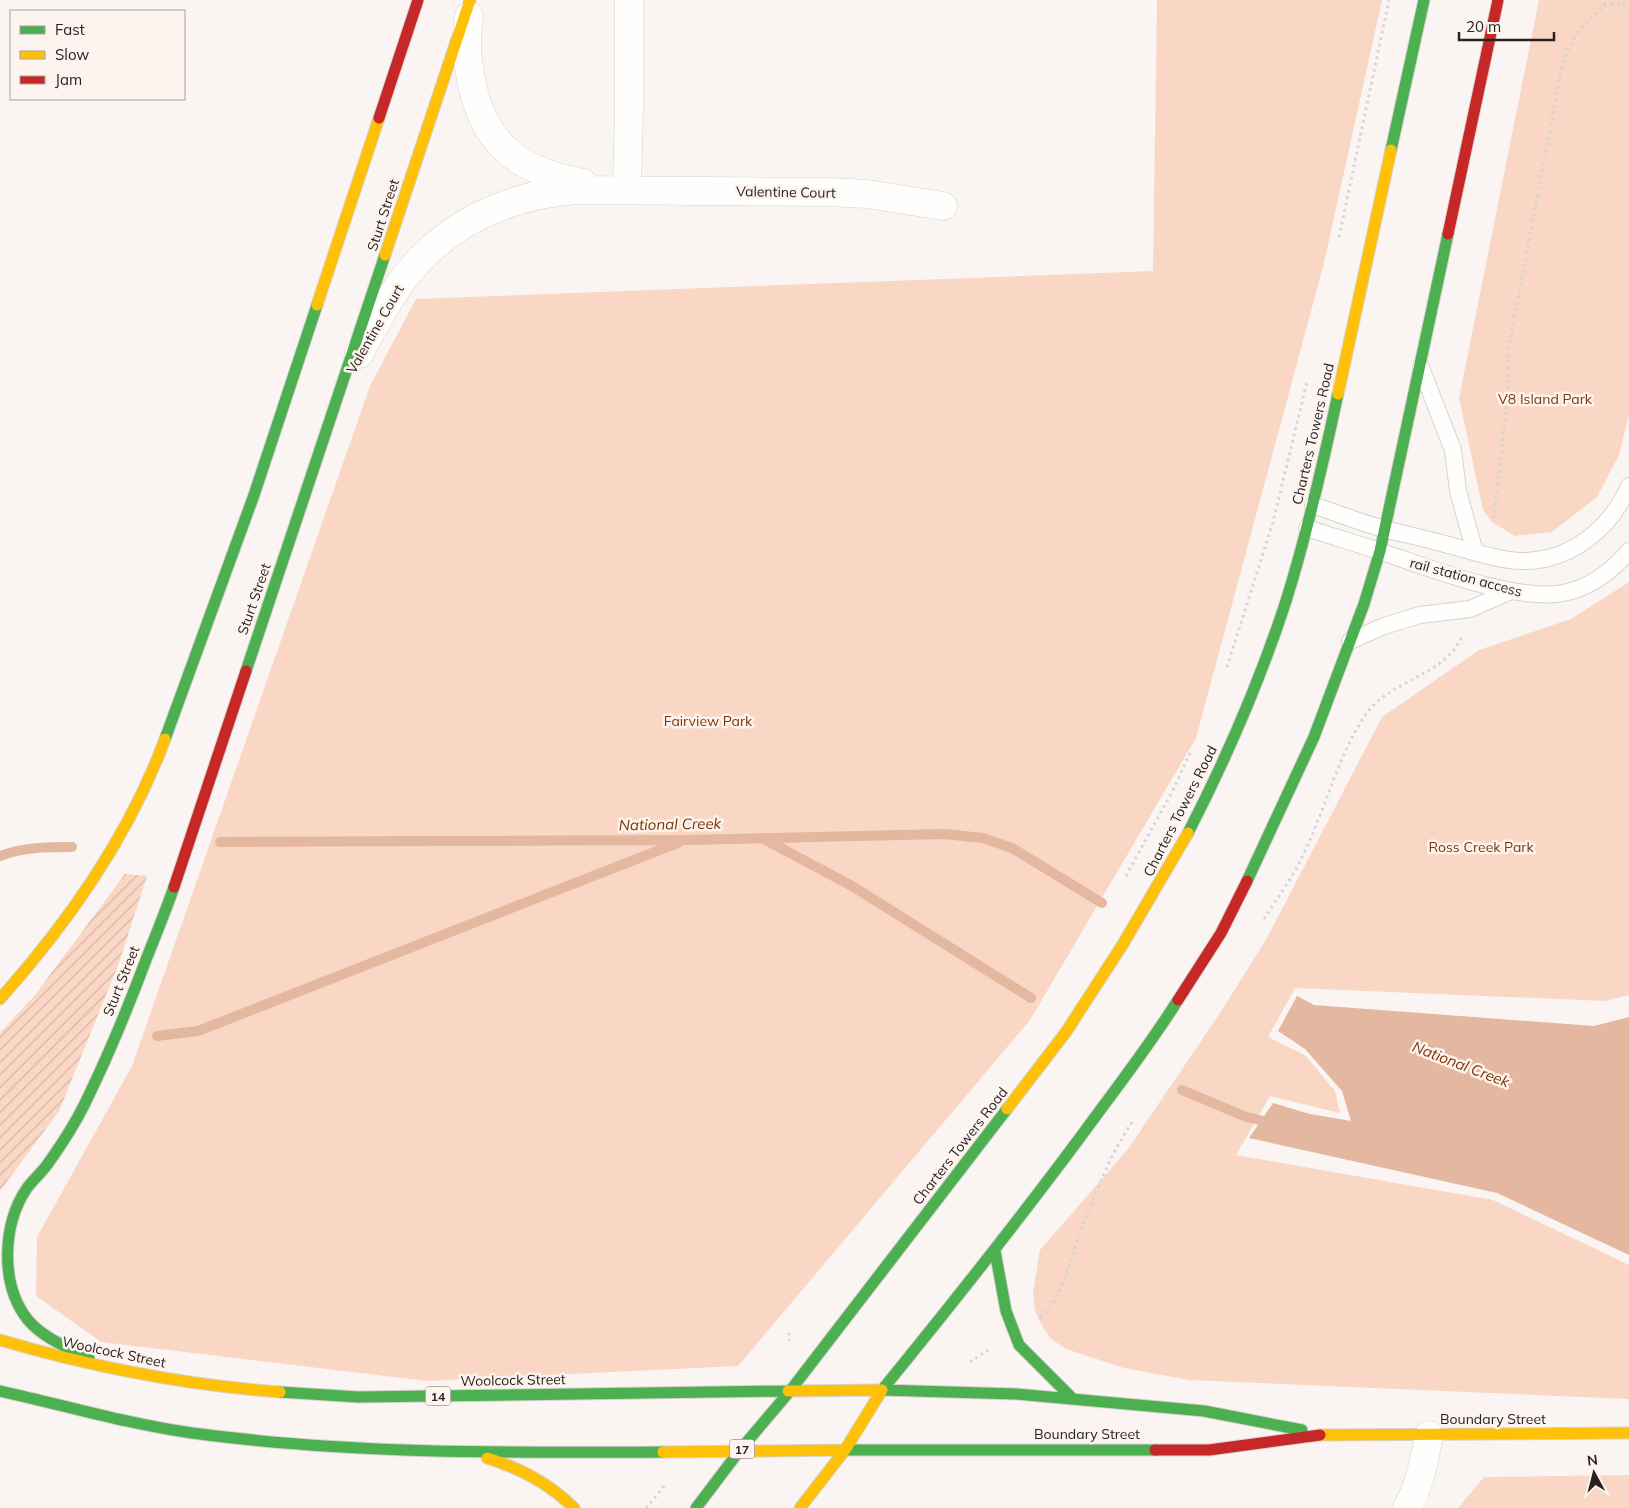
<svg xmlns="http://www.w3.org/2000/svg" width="1629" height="1508" font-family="Mulish,sans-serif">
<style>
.park{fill:#fad6c4}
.garden{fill:url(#garden-furrows)}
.water{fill:#e4b7a1}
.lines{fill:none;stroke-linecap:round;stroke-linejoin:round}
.stream{stroke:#e4b7a1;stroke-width:10}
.lane-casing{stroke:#d7d2cf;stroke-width:18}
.street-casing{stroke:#d7d2cf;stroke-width:29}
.fast-casing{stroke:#d7d2cf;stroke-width:13}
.slow-casing{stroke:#d7d2cf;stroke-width:13}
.jam-casing{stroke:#d7d2cf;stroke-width:13}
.path{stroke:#d5d4d3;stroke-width:3;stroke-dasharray:2.5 4;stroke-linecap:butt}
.lane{stroke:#fefefd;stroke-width:16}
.street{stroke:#fefefd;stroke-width:28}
.fast{stroke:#4caf50;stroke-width:11}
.slow{stroke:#ffc107;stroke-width:11}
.jam{stroke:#c62828;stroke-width:11}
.labels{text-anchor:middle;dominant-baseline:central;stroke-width:5;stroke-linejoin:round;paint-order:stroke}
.shield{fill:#fef4ef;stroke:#69625e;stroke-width:1}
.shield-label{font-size:12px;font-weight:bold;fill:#292320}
.street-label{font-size:14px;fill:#292320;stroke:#fef4ef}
.park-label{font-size:14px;fill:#7f3503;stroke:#fef4ef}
.water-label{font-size:15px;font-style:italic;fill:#7d3300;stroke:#fef4ef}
</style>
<defs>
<pattern id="garden-furrows" width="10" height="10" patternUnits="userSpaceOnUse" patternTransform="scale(1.25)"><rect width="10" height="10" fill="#fad6c4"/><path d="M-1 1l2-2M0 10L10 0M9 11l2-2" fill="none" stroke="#d6b7a8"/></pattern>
</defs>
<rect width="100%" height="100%" fill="#faf5f2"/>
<path class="park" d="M1157 0H1382L1324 263 1196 738 1030 1020 738 1366 427 1381 101 1342 36 1296 37 1237 132 1066 370 386 416 299 1153 271Z
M1539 0H1629V415L1619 455 1597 497 1552 532 1515 536 1492 522 1483 510 1459 398Z
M1629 582V995L1605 1001 1295 988 1268 1037 1305 1055 1335 1091 1340 1113 1270 1096 1236 1155 1493 1200 1629 1265V1399L1189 1380 1124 1368 1066 1349 1051 1339 1041 1324 1035 1310 1033 1292 1040 1250 1128 1149 1220 1013 1267 938 1382 717 1479 650 1571 619Z
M1629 1475V1508H1458L1484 1477Z"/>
<path class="garden" d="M125 874 147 876 119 963 59 1111 0 1191V1033L35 995Z"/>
<path class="water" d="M1297 996 1314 1005 1594 1026 1629 1017V1255L1497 1193 1249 1138 1273 1103 1310 1114 1351 1121 1342 1091 1305 1049 1278 1031Z"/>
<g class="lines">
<path class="stream" d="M762 838 852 886 1031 998
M220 842 686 840 944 834 983 838 1012 848 1102 903
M0 856C24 847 47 847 72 847
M157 1036 198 1031 680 842
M1182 1090 1246 1117 1272 1123"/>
<g class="lane-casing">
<path id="lane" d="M1421 368 1453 450 1458 491 1475 552
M1313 505C1337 513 1361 523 1385 529 1402 534 1420 537 1437 542 1462 548 1498 561 1523 561 1571 561 1611 528 1629 486
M1307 528C1331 536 1355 543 1379 551 1427 567 1515 602 1563 593 1589 588 1612 571 1629 551
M1350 641 1384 626 1420 615 1470 609 1511 591"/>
</g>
<g class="street-casing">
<path id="street" d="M469 16C465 42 467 59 472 84 485 147 522 172 583 183
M627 189 629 109V0
M359 354C372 330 385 305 401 282 443 225 508 194 578 190L829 192 867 194 943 206
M1407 1508C1420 1485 1424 1461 1429 1435"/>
</g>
<g class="fast-casing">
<path id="fast" d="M1391 150 1424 0
M246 671 385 255
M165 739 254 495 317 305
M1188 833C1226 759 1260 681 1286 601 1307 534 1323 464 1338 394
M1247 881 1314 737 1364 604 1380 551 1448 234
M995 1251 1006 1311 1019 1345 1073 1399
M89 1358C69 1348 43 1338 28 1320 0 1285 2 1225 27 1188 33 1180 41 1173 47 1165 62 1144 77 1121 88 1097 109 1054 127 1010 144 965 154 939 165 913 174 887
M882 1390C957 1298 1031 1205 1101 1109 1128 1073 1154 1038 1178 1000
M882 1390 1016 1394 1204 1411 1302 1430
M0 1391C64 1405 127 1424 192 1433 348 1454 506 1453 663 1452
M790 1391 1007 1109
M280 1392 358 1397 788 1391
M845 1450H1155
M696 1508 740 1450 790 1391"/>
</g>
<g class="slow-casing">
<path id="slow" d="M385 255 470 0
M317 305 379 118
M1338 394 1391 150
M0 999C67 924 130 834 165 739
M1007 1109 1066 1032 1123 944 1188 833
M0 1340C92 1367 185 1385 280 1392
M788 1391 882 1390
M1320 1435 1629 1433
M663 1452 845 1450
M487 1458C520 1468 549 1483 574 1508
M800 1508 845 1450 882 1390"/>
</g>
<g class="jam-casing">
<path id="jam" d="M379 118 418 0
M1448 234 1498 0
M174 887 246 671
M1178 1000 1221 933 1247 881
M1155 1450H1209L1320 1435"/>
</g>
<path class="path" d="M1604 6 1629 2
M1339 237 1389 0
M1493 518C1501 461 1508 404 1509 346L1562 66C1572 36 1581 26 1604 6L1605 0
M1227 667 1273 522 1307 382
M1126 876 1172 792 1191 751
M1264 919C1276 900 1290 881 1300 861 1325 813 1336 758 1366 714 1390 680 1447 675 1462 636
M1040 1317C1064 1300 1075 1242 1087 1214 1100 1183 1113 1149 1133 1121
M789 1333V1341
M970 1362 988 1350
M646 1508 666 1484"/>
<use href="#lane" class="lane"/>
<use href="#street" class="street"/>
<use href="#fast" class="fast"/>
<use href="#slow" class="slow"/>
<use href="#jam" class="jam"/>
</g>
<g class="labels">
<g class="shield">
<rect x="425.5" y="1386.5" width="25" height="19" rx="4"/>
<rect x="729.5" y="1439.5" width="25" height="19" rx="4"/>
</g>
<g class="shield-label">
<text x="438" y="1396">14</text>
<text x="742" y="1449">17</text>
</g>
<g class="street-label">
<text transform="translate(786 192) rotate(1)">Valentine Court</text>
<text transform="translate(383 215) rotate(-72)">Sturt Street</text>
<text transform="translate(375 329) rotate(-60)">Valentine Court</text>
<text transform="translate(1313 434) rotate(-77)">Charters Towers Road</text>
<text transform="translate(1466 577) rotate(15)">rail station access</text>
<text transform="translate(254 599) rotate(-71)">Sturt Street</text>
<text transform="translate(1180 811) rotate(-63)">Charters Towers Road</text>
<text transform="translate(121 981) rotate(-68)">Sturt Street</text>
<text transform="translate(960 1146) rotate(-52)">Charters Towers Road</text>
<text transform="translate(114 1352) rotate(12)">Woolcock Street</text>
<text transform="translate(513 1380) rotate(-1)">Woolcock Street</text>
<text x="1493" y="1419">Boundary Street</text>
<text x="1087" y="1434">Boundary Street</text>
</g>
<g class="park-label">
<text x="1545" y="399">V8 Island Park</text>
<text x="708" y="721">Fairview Park</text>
<text x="1481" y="847">Ross Creek Park</text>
</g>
<g class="water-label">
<text transform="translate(670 824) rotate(-1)">National Creek</text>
<text transform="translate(1461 1064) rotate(21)">National Creek</text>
</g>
</g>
<rect x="10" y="10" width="175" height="90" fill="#fef4ef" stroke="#a9a09c"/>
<rect x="20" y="26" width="25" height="8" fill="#4caf50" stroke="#a9a09c"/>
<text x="55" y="35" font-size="15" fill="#292320">Fast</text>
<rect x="20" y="51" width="25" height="8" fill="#ffc107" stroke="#a9a09c"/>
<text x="55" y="60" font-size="15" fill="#292320">Slow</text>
<rect x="20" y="76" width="25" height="8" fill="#c62828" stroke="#a9a09c"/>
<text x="55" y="85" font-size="15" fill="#292320">Jam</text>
<g transform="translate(1594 1473) rotate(353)" stroke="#fef4ef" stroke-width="4" paint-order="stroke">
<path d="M0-4L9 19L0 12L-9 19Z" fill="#292320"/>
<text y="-8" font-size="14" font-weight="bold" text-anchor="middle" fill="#292320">N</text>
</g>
<path d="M1459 32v8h95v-8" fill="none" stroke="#292320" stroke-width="2.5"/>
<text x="1466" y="32" font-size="15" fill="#292320" stroke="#fef4ef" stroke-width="4" paint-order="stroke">20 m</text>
</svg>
